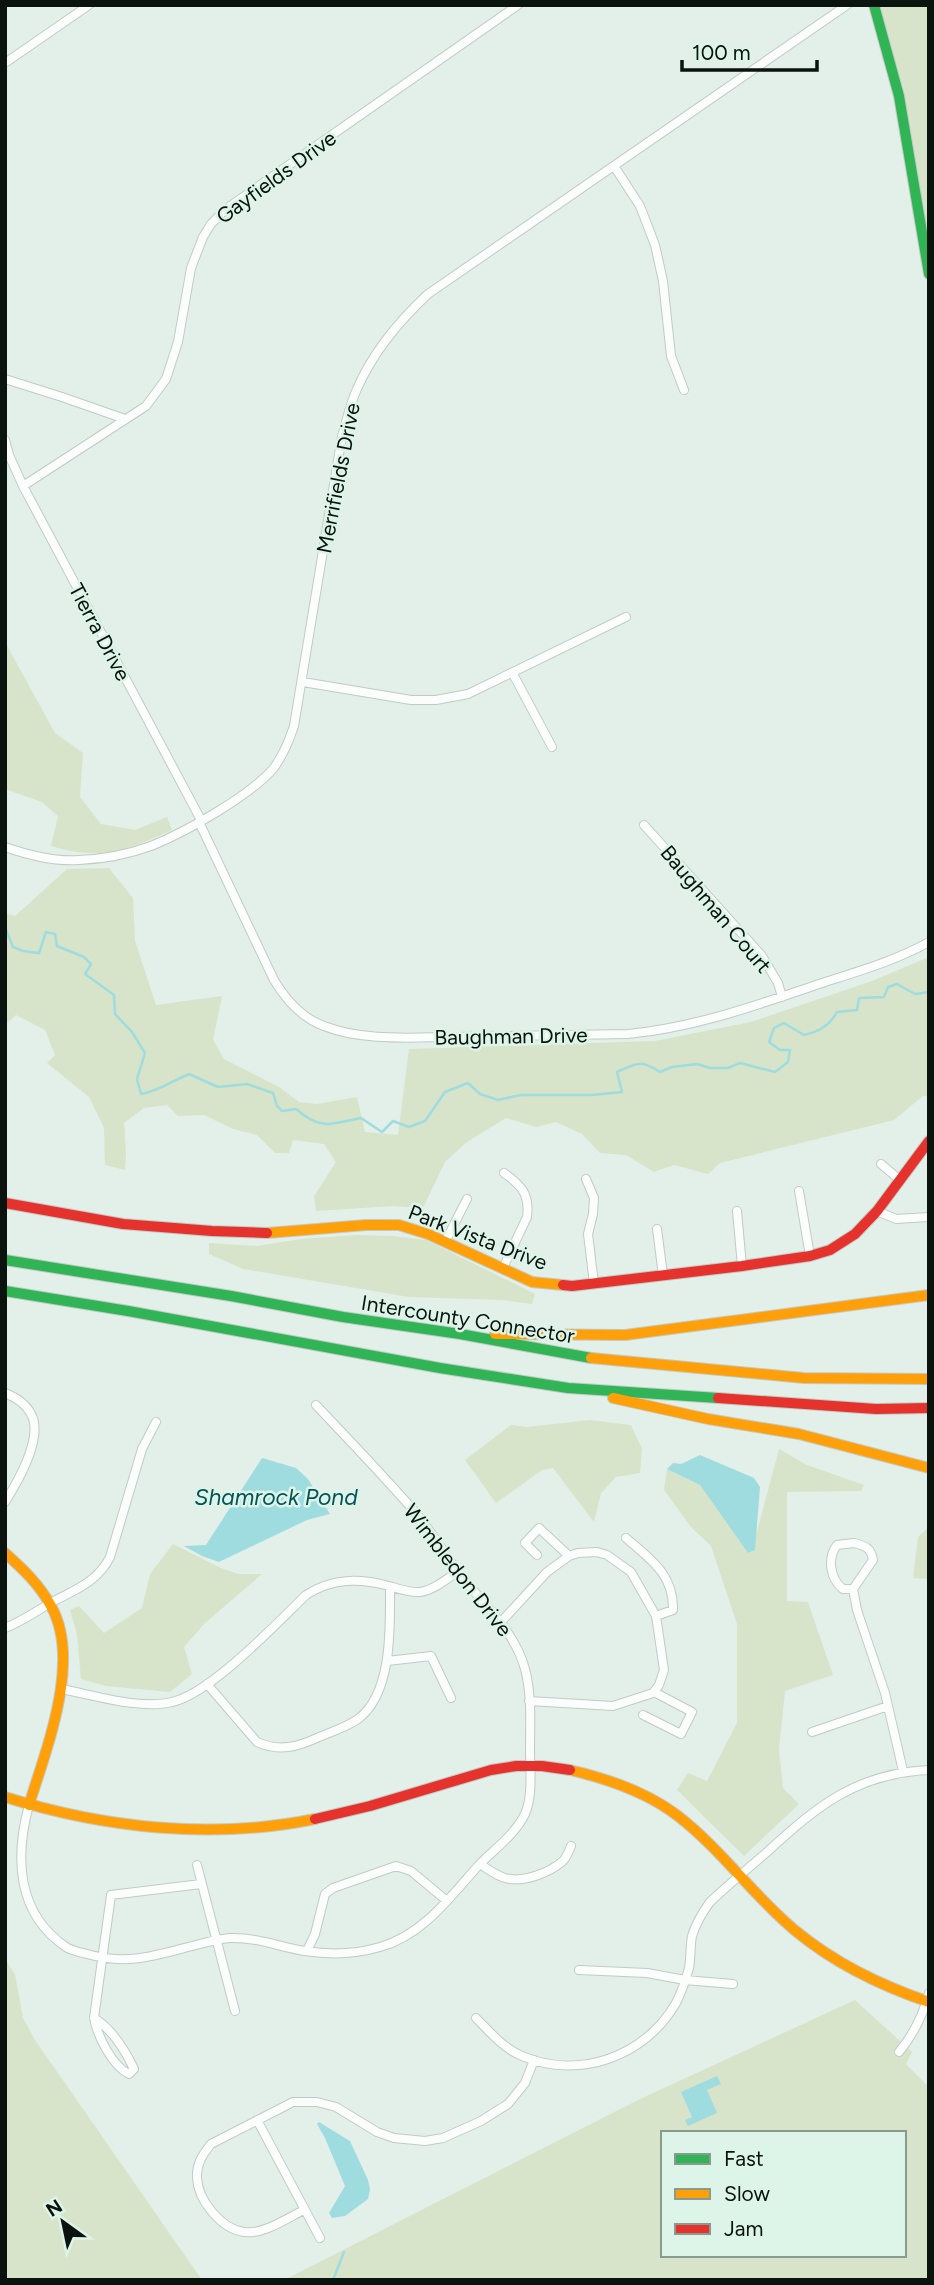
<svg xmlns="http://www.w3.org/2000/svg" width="934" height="2285" font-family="Figtree,sans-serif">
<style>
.green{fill:#d7e4c9;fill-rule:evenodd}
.water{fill:#9edce0}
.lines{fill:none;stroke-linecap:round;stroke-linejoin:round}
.stream{stroke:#9edce0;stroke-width:2.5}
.street-casing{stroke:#c1cbc6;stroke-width:10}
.fast-casing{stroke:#c1cbc6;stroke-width:12}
.slow-casing{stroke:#c1cbc6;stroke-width:12}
.jam-casing{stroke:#c1cbc6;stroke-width:12}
.street{stroke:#fbfdfc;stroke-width:8}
.fast{stroke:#30b455;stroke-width:10}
.slow{stroke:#ff9f0a;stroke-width:10}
.jam{stroke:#e5322d;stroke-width:10}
.labels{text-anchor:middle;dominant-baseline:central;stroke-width:5;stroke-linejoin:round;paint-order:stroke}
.street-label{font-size:21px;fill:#0a130e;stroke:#ddf5e8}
.water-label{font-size:23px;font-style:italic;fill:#055359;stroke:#ddf5e8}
</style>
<rect width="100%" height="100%" fill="#e3efe9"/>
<path class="green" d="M878 5H929V274Z
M5 642 55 733 83 753 80 797 101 824 135 830 167 817 172 830C126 851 101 861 51 846L58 816 42 802 5 789Z
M109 868 133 898 135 941 156 1005 222 996 213 1040 224 1059 279 1087 299 1102 317 1104 357 1097 365 1132 398 1135 409 1049 655 1041 751 1022 872 981 929 957V1096H923L894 1120 720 1163 708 1174 674 1165 654 1172 626 1155 600 1153 582 1134 556 1122 536 1127 506 1118 467 1142 445 1162 423 1208 393 1206 316 1211 314 1196 336 1162 324 1144 293 1140 289 1153H275L257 1135 233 1129 204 1115 178 1116 167 1105 144 1108 124 1123 126 1153 125 1170 105 1165 104 1128 89 1097 47 1063 55 1055 45 1030 16 1015 5 1025V913L15 916 67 869Z
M355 1235 393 1236 426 1240 535 1294 532 1304 503 1300 409 1297 243 1269 209 1254V1243L257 1246 301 1239Z
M590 1420 631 1425 642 1449 640 1473 616 1477 601 1493 594 1522 553 1468 542 1470 496 1503 465 1460 511 1425 527 1427Z
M779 1449 807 1465 864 1485 861 1491 787 1492V1601L808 1602 833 1675 785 1691 779 1749 783 1788 799 1804 744 1856 677 1790 688 1773 707 1781 737 1723V1624L711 1546 691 1527 664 1490 667 1469 700 1485 748 1553 755 1549V1539Z
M929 1527V1579L913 1578 918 1537Z
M173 1544 221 1568 238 1574H262L204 1624 184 1647 192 1674 170 1692 106 1686 81 1679 77 1634 70 1610 79 1606 104 1633 142 1608 150 1574Z
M5 1959 15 1974 23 2018 35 2040 202 2280H5Z
M855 2000 912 2052 906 2064 929 2087V2280H284L640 2099ZM663 2133H904V2255H663Z"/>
<path class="water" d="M700 1455 754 1478 760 1487 755 1550 748 1553 700 1485 667 1469 673 1463 681 1464Z
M262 1458 296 1468 308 1479 330 1514 307 1520 219 1562 202 1556 184 1546 206 1545Z
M717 2076 721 2084 707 2090 717 2113 688 2126 685 2120 692 2117 681 2092Z
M319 2122 350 2141 368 2180 370 2189 368 2199 345 2216 332 2218 329 2213 345 2186 325 2138 317 2124Z"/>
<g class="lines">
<path class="stream" d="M5 927 13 947 23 951 39 953 46 932 55 934 57 946 84 957 91 964 85 974 114 995 115 1014 132 1032 145 1053 137 1079 141 1094C159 1091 172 1081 189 1074L218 1087 247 1084 273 1093 277 1106 282 1111 296 1109C322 1131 330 1124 361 1118L382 1132 393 1121 409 1127 425 1121 445 1092 468 1083 480 1094 498 1100 521 1095H592L622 1092 617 1072C637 1063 641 1059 660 1072L672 1067 697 1064 710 1068H728L740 1063 775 1072 788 1062 790 1050H780L769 1042 774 1028 784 1023 804 1035C820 1031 829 1026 837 1012L857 1010 859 998 884 997 888 987 897 984 915 994 929 992
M333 2280 344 2252"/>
<g class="street-casing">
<path id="street" d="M5 63 89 5
M614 166 640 206 655 245 663 281 671 356 684 390
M5 379 62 397 125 419
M5 440 9 455 23 486 201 820
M23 486 146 406 166 379 178 342 191 268 203 237 211 224 226 209 518 5
M513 674 552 747
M303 682 411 700H436L468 694 626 617
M199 822 274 980C286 1000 302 1018 324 1026 365 1042 414 1037 457 1037 514 1036 571 1035 628 1034 697 1027 754 1006 819 984 856 972 895 961 929 942
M644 825 762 956 778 983 782 997
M5 847C28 855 54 862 79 860 103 859 129 854 151 846 186 832 249 796 273 769 283 756 289 741 294 726L342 436C347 420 350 404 357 389 373 352 398 322 428 294L847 5
M881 1164 900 1180
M586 1179 594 1198 593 1214 588 1234 594 1284
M799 1191 810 1256
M737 1211 742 1266
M877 1211 896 1219 929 1217
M657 1229 663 1275
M445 1242 467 1199
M503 1268 527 1217C530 1194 521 1185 504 1173
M5 1393C15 1397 26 1404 31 1414 44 1437 17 1483 5 1502
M626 1538C650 1559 674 1574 673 1610L656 1616
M854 1543C866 1546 871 1548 873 1560L853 1589H843C830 1579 827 1558 837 1545Z
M537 1555 525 1543 539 1528 569 1556
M853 1589 857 1610 885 1693 903 1771
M501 1622 547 1572 569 1556 578 1553 597 1552 607 1555 631 1572 656 1616 664 1670 659 1685 653 1693 613 1706 529 1701
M5 1628C23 1621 38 1610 54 1601 77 1589 98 1581 110 1557L142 1449 156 1422
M387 1661 431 1656 451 1698
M207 1684 257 1742C279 1752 298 1747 319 1737 331 1732 347 1727 358 1719 393 1693 390 1626 390 1587
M61 1689C94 1695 140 1710 172 1702 210 1694 276 1624 306 1595 332 1578 359 1578 389 1586 399 1589 410 1593 420 1592 434 1590 447 1579 458 1571
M643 1715 681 1734 692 1712 654 1692
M812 1732 888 1706
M29 1805C15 1856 16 1913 66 1947 72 1951 80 1952 87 1954 128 1966 157 1955 196 1945 207 1942 219 1939 230 1938 256 1937 280 1947 305 1951 330 1955 356 1954 380 1947 423 1935 450 1897 478 1866 493 1850 515 1835 525 1814 533 1796 530 1770 530 1751 530 1724 532 1695 525 1669 515 1632 486 1607 463 1578 446 1557 433 1533 415 1512 383 1475 349 1440 316 1405
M480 1864C488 1869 495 1875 505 1878 523 1883 549 1873 563 1861 566 1858 569 1851 571 1846
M197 1865 235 2011
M307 1951 315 1934 325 1894 333 1888 396 1866 411 1871 447 1901
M579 1970 647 1973 685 1980 733 1984
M94 2018C112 2029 125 2050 134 2069L129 2074C112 2066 97 2035 94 2018L111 1895 201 1884
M476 2018C490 2032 503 2048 522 2056 579 2080 645 2057 676 2003 681 1993 686 1979 689 1968 691 1957 690 1946 692 1936 696 1923 702 1913 710 1902 728 1885 747 1869 766 1853 817 1806 857 1773 929 1770
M899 2052C914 2034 923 2015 929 1993
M257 2120 320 2238
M304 2210C287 2218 263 2235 244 2232 221 2229 198 2200 197 2178 196 2164 203 2154 211 2144L293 2102H317L336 2107 377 2132 394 2138 425 2141 443 2138 481 2121 508 2104 525 2083 534 2060"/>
</g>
<g class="fast-casing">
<path id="fast" d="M874 5 899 96 929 274
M5 1260 231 1296 343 1317 460 1334 591 1358
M5 1291 128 1311 440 1368 568 1388 718 1398"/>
</g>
<g class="slow-casing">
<path id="slow" d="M267 1233 366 1225H399L428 1234 532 1282 563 1285
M495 1334 625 1335 929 1295
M591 1358 804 1378 929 1379
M613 1398 708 1419 799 1434 929 1468
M5 1553C23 1569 39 1584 51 1606 82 1661 46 1749 29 1805
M570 1770C609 1779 647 1792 678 1816 722 1850 754 1897 797 1932 836 1964 882 1986 929 2002
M5 1797C104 1828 212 1840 315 1819"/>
</g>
<g class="jam-casing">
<path id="jam" d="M5 1203 123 1224 212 1231 267 1233
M563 1285 572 1286 742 1266 810 1256 830 1250 855 1234 877 1211 929 1141
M718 1398 876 1409 929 1408
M315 1819 370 1806 491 1770 516 1766H542L570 1770"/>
</g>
<use href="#street" class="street"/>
<use href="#fast" class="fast"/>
<use href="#slow" class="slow"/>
<use href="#jam" class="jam"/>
</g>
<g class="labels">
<g class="street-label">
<text transform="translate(276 177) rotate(-36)">Gayfields Drive</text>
<text transform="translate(338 478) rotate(-79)">Merrifields Drive</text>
<text transform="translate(100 632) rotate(62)">Tierra Drive</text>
<text transform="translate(716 909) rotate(50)">Baughman Court</text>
<text transform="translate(511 1036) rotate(-1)">Baughman Drive</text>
<text transform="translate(478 1237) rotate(21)">Park Vista Drive</text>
<text transform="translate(468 1319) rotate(9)">Intercounty Connector</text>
<text transform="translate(458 1570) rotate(52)">Wimbledon Drive</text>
</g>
<g class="water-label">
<text x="276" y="1497">Shamrock Pond</text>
</g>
</g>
<rect width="934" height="2285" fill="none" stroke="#0a130e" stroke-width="14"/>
<rect x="661" y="2131" width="245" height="126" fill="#ddf5e8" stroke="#899b91" stroke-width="2"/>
<rect x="675" y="2154" width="35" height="10" fill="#30b455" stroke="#899b91" stroke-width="2"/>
<text x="724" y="2166" font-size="21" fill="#0a130e">Fast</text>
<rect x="675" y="2189" width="35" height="10" fill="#ff9f0a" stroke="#899b91" stroke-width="2"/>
<text x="724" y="2201" font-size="21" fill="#0a130e">Slow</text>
<rect x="675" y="2224" width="35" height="10" fill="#e5322d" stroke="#899b91" stroke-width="2"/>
<text x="724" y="2236" font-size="21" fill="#0a130e">Jam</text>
<g transform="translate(63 2222) rotate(327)" stroke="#ddf5e8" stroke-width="5" paint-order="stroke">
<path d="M0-5L12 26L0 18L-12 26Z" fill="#0a130e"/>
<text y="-10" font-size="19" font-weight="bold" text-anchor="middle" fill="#0a130e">N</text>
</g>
<path d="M682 60v10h135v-10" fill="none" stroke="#0a130e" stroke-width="3.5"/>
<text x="692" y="60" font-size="21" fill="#0a130e" stroke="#ddf5e8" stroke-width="5" paint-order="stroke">100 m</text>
</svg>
